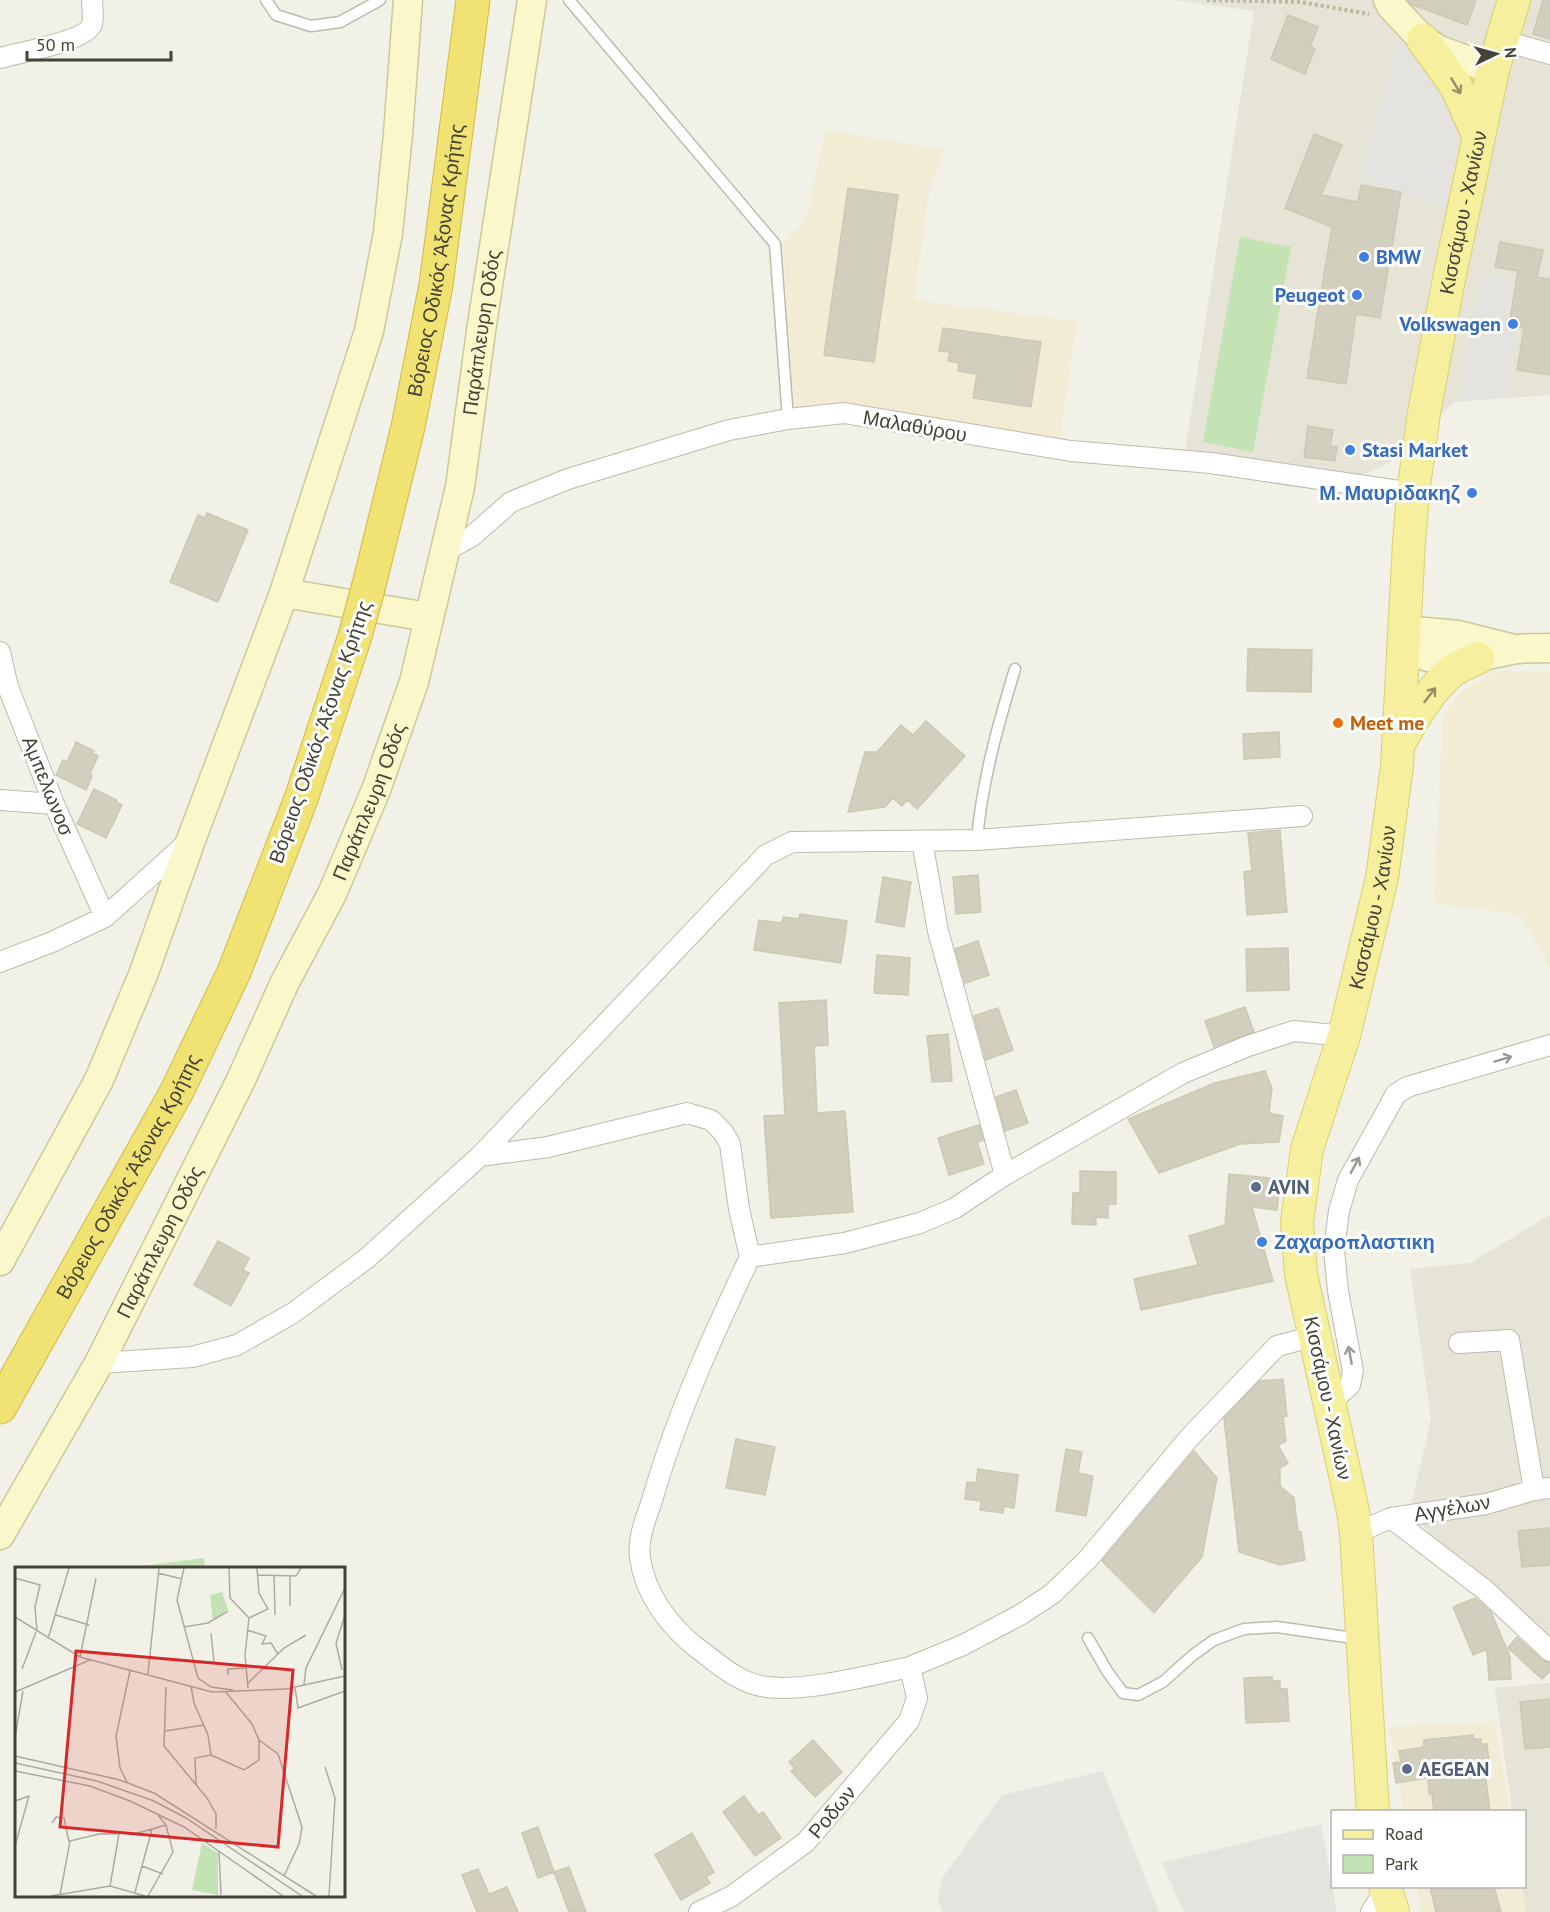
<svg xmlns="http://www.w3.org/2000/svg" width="1550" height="1912" font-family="'PT Sans',sans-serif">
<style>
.residential{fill:#e6e4d6}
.commercial{fill:#f2ecd5}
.green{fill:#c4e3b4}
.parking{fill:#e4e3df}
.building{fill:#d3cfbe;stroke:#cdc8b2;stroke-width:1.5}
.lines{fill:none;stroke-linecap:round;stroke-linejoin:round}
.lane-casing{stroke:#bdbbab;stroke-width:13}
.street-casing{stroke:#bdbbab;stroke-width:22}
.secondary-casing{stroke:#cbc999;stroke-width:31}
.primary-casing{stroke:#d9d06f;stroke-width:34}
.highway-casing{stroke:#d0ba45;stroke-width:35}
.path{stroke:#beb99e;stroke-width:4;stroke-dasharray:3 3;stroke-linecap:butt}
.lane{stroke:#fff;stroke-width:10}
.street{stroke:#fff;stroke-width:20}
.secondary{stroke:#faf8cb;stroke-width:28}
.primary{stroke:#f5ef9e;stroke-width:32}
.highway{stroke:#f1e274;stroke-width:33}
.highway-bridge-casing{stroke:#d0ba45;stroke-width:35;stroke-linecap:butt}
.highway-bridge{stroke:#f1e274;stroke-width:33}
.oneway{stroke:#949065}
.oneway2{stroke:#999891}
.shop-dot{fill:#3f7fe0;stroke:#fff;stroke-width:2}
.food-dot{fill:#e8710a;stroke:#fff;stroke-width:2}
.service-dot{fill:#5c6f8a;stroke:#fff;stroke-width:2}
.labels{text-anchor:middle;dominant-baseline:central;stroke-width:6;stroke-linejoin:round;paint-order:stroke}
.street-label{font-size:20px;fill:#454337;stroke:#fff}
.shop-label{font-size:20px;font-weight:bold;fill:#366cbe;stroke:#fff;text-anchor:start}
.food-label{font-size:20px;font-weight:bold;fill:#c56008;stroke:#fff;text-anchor:start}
.service-label{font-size:20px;font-weight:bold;fill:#4e5e75;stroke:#fff;text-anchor:start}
.inset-road{fill:none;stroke:#adaba1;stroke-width:1.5}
.view{fill:#d62828;fill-opacity:0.15;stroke:#d62828;stroke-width:3}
.inset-edge{fill:none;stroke:#454337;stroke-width:3}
</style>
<rect width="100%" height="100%" fill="#f2f1e8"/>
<path class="residential" d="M1174 0H1550V395L1454 402 1388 464 1365 474 1338 475 1185 452 1254 11Z
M1550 1215V1641L1409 1514 1431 1419 1410 1269 1470 1263Z
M1550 1683V1912H1526L1522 1887 1524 1886V1812L1512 1811 1495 1688Z"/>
<path class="commercial" d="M826 130 945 150 929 192 914 300 1077 321 1059 445 794 415 783 244 806 219Z
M1494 671 1550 672V966L1520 915 1434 903 1443 716 1460 693Z
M1495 1721 1510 1811H1403L1389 1727Z
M1417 1887H1521L1525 1912H1422Z"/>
<path class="green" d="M1240 237 1291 247 1253 452 1203 442Z
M204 1558 205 1568H125Z"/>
<path class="parking" d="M1399 39 1425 63 1459 124 1445 207 1360 178Z
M1482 275 1514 280 1505 327 1516 330 1504 398 1459 400Z
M1103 1771 1159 1912H942L938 1899 942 1878 1002 1795Z
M1321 1824 1337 1912H1184L1162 1863Z"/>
<path class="building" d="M1408 0H1476L1467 25 1411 4Z
M1543 0H1550V39L1533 34Z
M1288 15 1318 27 1310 47 1315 49 1305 74 1271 59Z
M1314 134 1342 145 1321 195 1358 202 1361 185 1401 192 1380 318 1356 314 1346 384 1307 378 1332 227 1285 208Z
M848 188 898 195 874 362 824 355Z
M1500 242 1543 250 1537 277 1550 279V375L1517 370 1524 328 1509 326 1518 271 1495 267Z
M943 328 1041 342 1031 407 973 398 977 374 958 371 959 363 948 361 950 352 939 351Z
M1308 426 1333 430 1330 446 1337 447 1335 461 1304 457Z
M207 513 248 530 218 602 170 582 198 515 205 518Z
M1248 649 1312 650 1311 692 1247 691Z
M926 721 965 756 917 809 907 800 902 806 893 798 885 807 848 812 865 752H877L901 725 913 735Z
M1279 732 1280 757 1244 759 1243 734Z
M76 742 94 751 92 753 98 756 90 774 92 776 86 790 56 775 63 760 67 762Z
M94 789 117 800 116 802 122 805 106 838 77 824Z
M1280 830 1287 912 1247 915 1244 872 1252 871 1248 833Z
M978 875 981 912 956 914 953 877Z
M883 877 911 882 904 927 876 922Z
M800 914 847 921 841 963 754 950 759 920 782 923 783 917 799 919Z
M978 941 989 975 965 983 955 949Z
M1288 948 1289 990 1247 991 1246 949Z
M877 955 910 958 908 995 874 993Z
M826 1000 828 1045 814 1046 817 1113 845 1111 853 1212 771 1218 764 1116 785 1115 779 1003Z
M1245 1007 1254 1032 1214 1047 1205 1021Z
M998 1008 1013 1050 986 1060 974 1016Z
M948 1034 952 1081 932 1082 927 1036Z
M1265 1071 1272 1088 1269 1113 1283 1116 1279 1142 1240 1144 1159 1173 1128 1119 1215 1083Z
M1016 1090 1028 1123 1005 1131 996 1097Z
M979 1125 983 1140 977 1142 984 1164 949 1175 938 1138Z
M1080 1171 1116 1172V1204H1108V1218L1096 1217V1225L1072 1224 1073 1193H1080Z
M1229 1174 1280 1179 1277 1210 1252 1207 1273 1281 1141 1310 1134 1279 1198 1265 1189 1236 1225 1225Z
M218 1241 249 1258 243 1270 249 1273 231 1306 194 1285Z
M1283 1379 1287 1416 1283 1417 1286 1441 1278 1445 1288 1463 1280 1468V1486L1294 1498 1298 1532H1301L1305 1560 1280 1565 1239 1552 1224 1418 1260 1381Z
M736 1439 775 1447 765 1495 726 1488Z
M1066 1449 1082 1452 1078 1473 1093 1476 1086 1516 1056 1511Z
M1194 1451 1217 1478 1202 1557 1154 1613 1102 1561Z
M978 1469 1018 1475 1014 1508 1004 1506 1003 1513 980 1510 981 1501 965 1499 967 1482 976 1483Z
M1550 1528V1565L1522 1567 1518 1531Z
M1475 1598 1491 1612 1510 1657 1511 1679 1489 1680 1487 1649 1473 1655 1453 1607Z
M1517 1637 1542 1660 1550 1663V1671L1542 1679 1508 1648Z
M1272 1677V1681H1280V1689H1287L1289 1721 1246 1723 1244 1678Z
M1550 1699V1747L1525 1749 1520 1702Z
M1473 1735V1739H1481V1744H1487L1490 1771 1485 1772 1490 1812H1434L1432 1794H1429L1428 1778 1396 1783 1393 1763 1401 1762 1399 1751 1424 1747V1740Z
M813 1740 842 1772 815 1797 791 1771 795 1768 789 1762Z
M744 1796 758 1815 763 1812 781 1838 755 1856 723 1812Z
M538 1827 554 1872 538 1878 522 1833Z
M692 1833 714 1872 706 1877 710 1883 681 1900 655 1855Z
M569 1867 586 1912H569L554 1872Z
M478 1869 489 1894 507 1887 518 1912H477L462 1875Z
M1430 1887H1494L1501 1912H1436Z"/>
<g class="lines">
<g class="lane-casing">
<path id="lane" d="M266 0 276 15 311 26 340 22 380 0
M569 0 775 244 788 419
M977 840C982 781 998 725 1015 669
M1088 1638 1107 1671 1123 1693 1138 1695 1163 1682 1193 1655 1214 1640 1244 1629 1277 1627 1360 1639"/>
</g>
<g class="street-casing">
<path id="street" d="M1501 40 1550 54
M0 58C17 53 87 41 92 24 94 17 92 7 92 0
M443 552 471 537 511 502 568 479 729 430 788 419 844 413 1071 451 1211 463 1413 493
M0 652 8 687 54 804 105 917
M0 800 54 804
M922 841 938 931 1005 1175
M0 962 52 942 105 917 187 843
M480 1156 548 1147 687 1113 711 1120 723 1132 730 1144 739 1209 750 1257 845 1243 920 1223 955 1208 1005 1175 1183 1073 1248 1046 1294 1031 1344 1036
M1459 1343 1509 1340 1534 1490
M99 1363 192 1357 237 1345 293 1313 366 1259 480 1156 766 855 792 842 977 840 1302 816
M1329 1404 1350 1385 1353 1371 1338 1291 1334 1250 1339 1211 1348 1180 1396 1094 1407 1087 1550 1045
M1391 1518 1485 1590 1550 1651
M1356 1533 1391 1518 1486 1504 1534 1490 1550 1488
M910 1667 963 1645 1020 1615 1052 1594 1088 1559 1189 1438 1277 1346 1315 1336
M699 1912 732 1896 806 1842 909 1721 917 1698 910 1667C870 1675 806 1692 767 1687 739 1684 719 1664 697 1648 669 1626 645 1594 640 1558 637 1537 647 1517 653 1497 677 1414 713 1335 750 1257
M1371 1912 1386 1889"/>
</g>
<g class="secondary-casing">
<g id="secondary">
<path d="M1388 0 1392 7 1423 40 1439 50 1493 70"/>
<path d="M284 593 428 617"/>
<path d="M1404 630 1458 635 1510 648"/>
<path d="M1403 646C1444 670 1469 658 1512 650 1524 647 1538 649 1550 648"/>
<path d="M0 1261 99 1080 143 975 191 840 284 593 369 331 388 233 398 134 408 0"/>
<path id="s1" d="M0 1535 99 1363 240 1082 285 982 332 894 376 790 414 682 460 487 481 331 532 0"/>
</g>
</g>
<g class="primary-casing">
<g id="primary">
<path d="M1423 40 1456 86 1479 137"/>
<path d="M1401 740C1415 715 1430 690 1452 671 1460 666 1469 662 1478 658"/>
<path id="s2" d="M1373 1812 1356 1533 1353 1511 1301 1274 1297 1222 1307 1149 1344 1036 1382 878 1397 766 1409 542 1413 493 1424 413 1449 279 1493 70 1514 0"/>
<path d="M1385 1886 1393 1912"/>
</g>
</g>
<g class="highway-casing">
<g id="highway">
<path id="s3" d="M369 585 408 427 436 285 473 0"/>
<path id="s4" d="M0 1407 177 1091 234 972 301 799 355 636"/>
</g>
</g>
<path class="path" d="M1207 0 1300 2 1369 14"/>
<use href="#lane" class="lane"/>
<use href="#street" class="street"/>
<use href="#secondary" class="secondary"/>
<use href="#primary" class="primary"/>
<use href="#highway" class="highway"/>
<g class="highway-bridge-casing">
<path id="highway-bridge" d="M355 636 369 585"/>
</g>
<use href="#highway-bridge" class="highway-bridge"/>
</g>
<defs><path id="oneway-shaft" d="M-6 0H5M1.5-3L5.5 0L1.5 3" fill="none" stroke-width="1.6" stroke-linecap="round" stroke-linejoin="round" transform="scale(1.5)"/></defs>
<g class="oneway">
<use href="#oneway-shaft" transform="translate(1456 86) rotate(59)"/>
<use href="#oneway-shaft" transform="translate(1430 695) rotate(-52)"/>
</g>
<g class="oneway2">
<use href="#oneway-shaft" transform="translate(1503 1059) rotate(-17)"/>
<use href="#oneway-shaft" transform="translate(1355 1165) rotate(-62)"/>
<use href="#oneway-shaft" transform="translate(1350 1355) rotate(-101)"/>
</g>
<g class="shop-dot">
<circle cx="1364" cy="257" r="6"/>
<circle cx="1357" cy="295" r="6"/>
<circle cx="1513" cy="324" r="6"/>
<circle cx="1350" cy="450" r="6"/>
<circle cx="1472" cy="493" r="6"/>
<circle cx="1262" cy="1242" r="6"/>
</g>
<circle class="food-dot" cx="1338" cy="723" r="6"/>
<g class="service-dot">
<circle cx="1256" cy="1187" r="6"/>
<circle cx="1407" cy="1769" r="6"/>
</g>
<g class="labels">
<g class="street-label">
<text stroke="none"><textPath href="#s2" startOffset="1623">Κισσάμου - Χανίων</textPath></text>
<text stroke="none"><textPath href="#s3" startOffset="332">Βόρειος Οδικός Άξονας Κρήτης</textPath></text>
<text stroke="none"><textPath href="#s1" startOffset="1306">Παράπλευρη Οδός</textPath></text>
<text transform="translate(915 426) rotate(10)">Μαλαθύρου</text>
<text transform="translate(320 732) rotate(-71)">Βόρειος Οδικός Άξονας Κρήτης</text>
<text transform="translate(48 786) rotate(68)">Αμπελωνοσ</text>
<text stroke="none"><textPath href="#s1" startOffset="822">Παράπλευρη Οδός</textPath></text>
<text stroke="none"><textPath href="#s2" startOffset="921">Κισσάμου - Χανίων</textPath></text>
<text stroke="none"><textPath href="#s4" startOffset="264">Βόρειος Οδικός Άξονας Κρήτης</textPath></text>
<text stroke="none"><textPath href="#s1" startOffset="334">Παράπλευρη Οδός</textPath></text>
<text transform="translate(1328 1398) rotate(78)">Κισσάμου - Χανίων</text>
<text transform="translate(1452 1508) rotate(-10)">Αγγέλων</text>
<text transform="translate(832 1812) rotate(-50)">Ροδων</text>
</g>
<g class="shop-label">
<text x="1376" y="257">BMW</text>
<text x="1345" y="295" text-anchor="end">Peugeot</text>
<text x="1501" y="324" text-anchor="end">Volkswagen</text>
<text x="1362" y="450">Stasi Market</text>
<text x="1460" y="493" text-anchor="end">Μ. Μαυριδακηζ</text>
<text x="1274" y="1242">Ζαχαροπλαστικη</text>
</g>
<g class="food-label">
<text x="1350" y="723">Meet me</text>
</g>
<g class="service-label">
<text x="1268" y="1187">AVIN</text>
<text x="1419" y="1769">AEGEAN</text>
</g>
</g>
<g transform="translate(15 1567)">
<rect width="330" height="330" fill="#f2f1e8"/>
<path d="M207 25 213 42 198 53 195 28ZM187 276 203 286V328L177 323Z" fill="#c4e3b4"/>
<path class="inset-road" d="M169 1 162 33 183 111 196 120 218 123M214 1 215 31 234 51 230 88 233 121M143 6 167 12M242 8 281 9 286 1M259 8 260 48M0 11 25 18 20 40 22 64M275 39V8M41 48 74 58M0 50 65 90 197 125 271 122 330 109M234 51 253 42 244 26 242 1M169 60 193 56 213 44M232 63 251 69 247 77 256 76 263 87M196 66 199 95M33 72 54 1M65 90 81 11M179 94 205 96M7 102 21 65M327 103 321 76 330 48M133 107 144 1M213 108V102L230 101M232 117 269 81 291 68M289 118 291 101 330 21M176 119 179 136 193 168 196 188 180 191 181 217M151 120 149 179 192 231 201 247V262M280 120 283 141 330 124M210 124 237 157 244 173M0 125 75 93M150 164 189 158M0 170 8 124M196 188 229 203 244 193V173L263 187 287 260 284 277 269 309M0 189 105 213 139 226 301 329M0 196 82 214 139 234 171 251 287 329M310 200 320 231 314 329M0 204 75 219 115 234 169 260 268 329M112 215 105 201 101 169 115 104M0 234 14 229 0 279M37 256 41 250 49 251 54 275M204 284 206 328M127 299 148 307M95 319 104 267M120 325 137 262M45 328 55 274 84 267 123 266 151 258M36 329 95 319 130 329M133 329 158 285 151 258 143 248"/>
<path class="view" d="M61 84 278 103 263 280 45 260Z"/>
<rect width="330" height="330" class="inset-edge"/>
</g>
<rect x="1331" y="1810" width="195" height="78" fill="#ffffff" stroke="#b5b4af" stroke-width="1.5"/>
<rect x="1343" y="1830" width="30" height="9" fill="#f5ef9e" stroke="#b5b4af" stroke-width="1.5"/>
<text x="1385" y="1840" font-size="18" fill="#454337">Road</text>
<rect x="1343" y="1855" width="30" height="18" fill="#c4e3b4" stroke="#b5b4af" stroke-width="1.5"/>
<text x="1385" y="1870" font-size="18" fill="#454337">Park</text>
<g transform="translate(1496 54) rotate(85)" stroke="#ffffff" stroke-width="4.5" paint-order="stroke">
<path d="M0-4.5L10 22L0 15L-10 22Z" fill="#454337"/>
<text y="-9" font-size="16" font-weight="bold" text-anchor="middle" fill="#454337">N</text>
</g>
<path d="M27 51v9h144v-9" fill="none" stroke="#454337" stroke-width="3"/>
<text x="36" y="51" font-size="18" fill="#454337" stroke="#ffffff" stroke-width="4.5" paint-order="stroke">50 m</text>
</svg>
